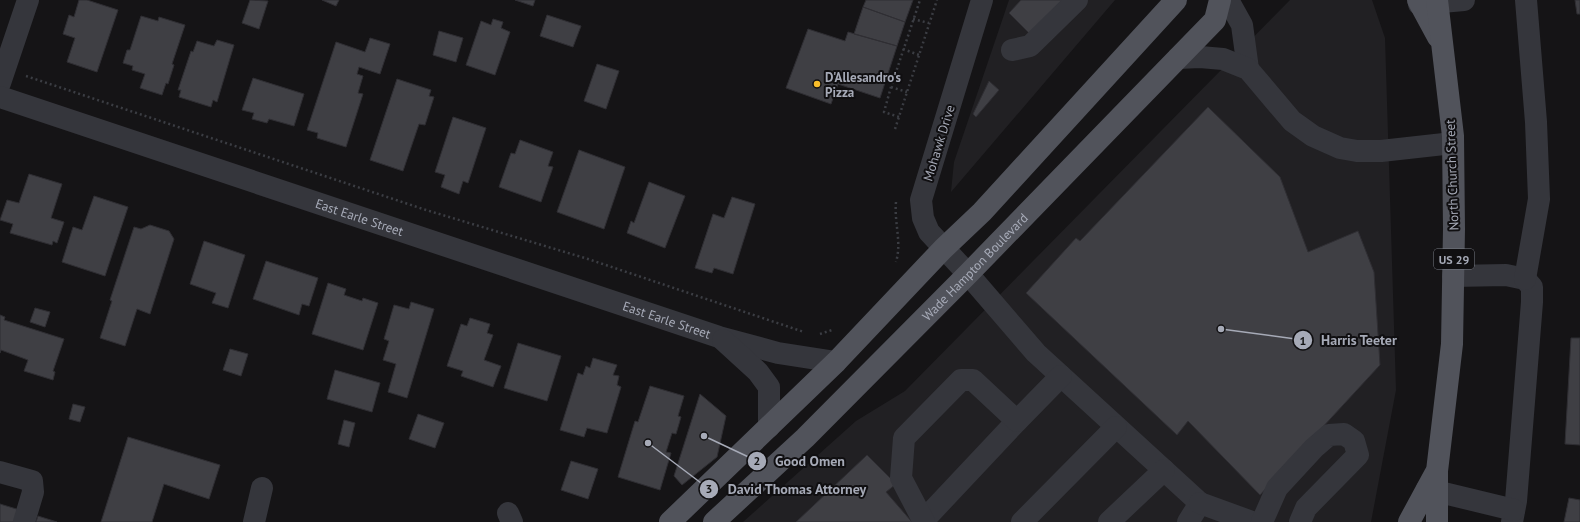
<svg xmlns="http://www.w3.org/2000/svg" width="1580" height="522" font-family="'PT Sans',sans-serif">
<style>
.built{fill:#212023}
.building{fill:#3f3f44;stroke:#2f2e33}
.lines{fill:none;stroke-linecap:round;stroke-linejoin:round}
.path{stroke:#3b3d43;stroke-width:2.5;stroke-dasharray:2 3;stroke-linecap:butt}
.minor{stroke:#35363c;stroke-width:22}
.major{stroke:#51535b;stroke-width:22}
.poi-dot{fill:#f9bd2a;stroke:#100f11;stroke-width:1.5}
.labels{text-anchor:middle;dominant-baseline:central;stroke-width:4;stroke-linejoin:round;paint-order:stroke}
.shield{fill:#100f11;stroke:#797c85;stroke-width:1}
.shield-label{font-size:12px;font-weight:bold;fill:#a6aab7}
.poi-label{font-size:13px;font-weight:bold;fill:#a6aab7;stroke:#100f11;text-anchor:start}
.street-label{font-size:13px;fill:#a6aab7;stroke:#100f11}
.leader{fill:none;stroke:#a6aab7;stroke-width:1.5}
.callout-dot{fill:#a6aab7;stroke:#100f11;stroke-width:1.5}
.mark-label{font-size:12px;text-anchor:middle;font-weight:bold;fill:#111}
.callout-label{font-size:14px;text-anchor:middle;font-weight:bold;fill:#a6aab7;stroke:#100f11;stroke-width:4;stroke-linejoin:round;paint-order:stroke}
</style>
<rect width="100%" height="100%" fill="#151416"/>
<path class="built" d="M1009 0H1115L951 192 954 162Z
M1290 0H1372L1385 38 1396 390 1371 522H743L856 421 905 391Z"/>
<path class="building" d="M79 0H87L118 10 97 72 67 62 75 38 63 34 69 15 74 17Z
M250 0 268 1 259 29 242 23Z
M322 0H339L336 6Z
M515 0H535L533 6Z
M866 0H913L905 22 863 7Z
M1021 0H1062L1030 34 1009 13Z
M1575 0H1580V14H1577Z
M863 7 905 22 897 46 854 34Z
M547 15 581 26 573 47 540 36Z
M141 16 158 21 159 17 185 25 172 64 174 65 168 84 166 83 162 95 140 88 145 74 132 70 133 66 123 63 127 50H130Z
M493 19 503 22 501 28 510 32 495 75 466 65 481 21 491 25Z
M808 29 845 41 848 32 897 46 880 98 838 84 831 104 786 88Z
M439 31 463 38 456 62 433 55Z
M370 38 390 44 380 74 359 67 357 74 363 76 358 93 363 94 346 147 317 138 318 133 307 130 336 42 365 52Z
M217 40 234 45 217 102 213 100 211 107 179 97 181 90H178L191 51 193 52 197 41 214 46Z
M597 64 619 71 606 109 584 101Z
M253 78 304 94 294 126 269 119 267 123 252 119 254 113 242 110Z
M397 79 431 90 429 96 434 97 425 125 419 124 403 171 370 160Z
M989 81 999 90 976 117 973 114Z
M1208 107 1280 177 1308 252 1358 231 1374 272 1380 365 1260 495 1188 421 1177 435 1026 293 1076 238 1080 241Z
M453 117 486 128 468 183 463 181 459 194 441 187 445 175 435 172Z
M520 140 553 152 548 166 553 167 541 202 499 187 511 153 515 154Z
M579 150 625 167 604 229 557 212Z
M29 174 62 184 51 218 64 222 57 243 53 241 52 245 10 233 13 224 0 220 7 200 19 203Z
M649 182 685 196 665 248 627 233 631 221 634 223Z
M94 196 128 207 105 276 62 262 73 227 82 230Z
M732 197 755 204 733 274 714 268 712 273 695 268 713 214 724 218Z
M150 225 169 231 174 239 150 314 137 309 125 346 100 338 112 301 110 300 134 227 141 229Z
M204 241 245 255 228 308 212 303 216 293 190 284Z
M266 261 318 278 309 306 302 304 299 315 253 299Z
M328 283 346 289 344 295 362 301 363 298 378 303 363 350 312 334Z
M411 302 434 309 407 398 388 392 396 364 383 360 389 341 384 339 394 305 409 309Z
M35 308 50 312 45 327 30 322Z
M0 315 5 317 4 320 64 339 53 371 55 372 53 380 24 371 28 360 1 350 0 353Z
M470 318 490 324 487 333 493 335 484 360 501 366 493 387 461 376 463 371 447 366 461 324 467 326Z
M1571 338H1580V445L1565 444Z
M518 343 561 356 547 401 504 388Z
M230 349 248 354 241 376 223 370Z
M593 358 617 365 613 375 619 376 617 385 621 387 607 433 587 428 584 437 560 430 578 373 583 375 586 366 590 368Z
M335 370 380 383 372 412 327 399Z
M650 386 684 396 678 416 681 417 676 434 672 433 666 452 671 453 660 490 618 477 635 421 638 422Z
M700 394 726 416 717 457 682 485 674 476Z
M73 404 85 407 80 422 69 419Z
M418 414 444 423 435 448 409 439Z
M344 420 355 423 349 447 338 444Z
M128 437 220 465 209 499 164 484 152 522H101Z
M867 455 896 484 886 492 912 522H796Z
M571 461 598 469 588 499 561 490Z
M1569 498 1580 500V522H1564Z
M0 504 23 511 19 522H0Z
M38 516 57 522H36Z"/>
<g class="lines">
<path class="path" d="M913 19 929 23
M903 49 919 55
M26 76 426 210 588 259 804 332
M891 87 907 92
M899 117 884 112 891 87 920 0
M895 129 937 0
M896 202C894 223 902 242 896 262
M820 334 832 330"/>
<g class="minor">
<path d="M982 0 921 200 923 218 929 232 968 274 1036 353 1200 503 1188 522"/>
<path d="M1228 0 1242 25 1248 69"/>
<path d="M1419 4 1464 0"/>
<path d="M1012 50 1030 46 1077 0"/>
<path d="M1178 58 1200 57 1223 59 1248 69 1292 121 1313 136 1340 148 1357 151H1381L1453 143"/>
<path d="M0 83 28 0"/>
<path id="s1" d="M0 97 719 337 778 353 836 362"/>
<path d="M1453 276 1506 275 1525 279 1532 287V302L1516 501 1512 522"/>
<path d="M1525 279 1539 199 1536 122 1526 0"/>
<path d="M723 340 758 372 769 387V427"/>
<path d="M0 472 32 481 33 492 24 522"/>
<path d="M1427 489 1514 510"/>
<path d="M1200 503 1252 522"/>
<path d="M508 513 512 522"/>
<path d="M923 521 1017 421"/>
<path d="M254 522 262 488"/>
<path d="M924 522 901 478 904 438 961 380H973L1017 421 1061 376"/>
<path d="M1022 522 1116 427"/>
<path d="M1109 522 1164 470"/>
<path d="M1262 522 1277 488 1314 448 1329 435 1344 434 1354 441 1358 455 1306 508 1300 522"/>
</g>
<g class="major">
<path d="M1418 0 1438 37"/>
<path d="M670 522 836 362 943 249 982 212 1176 0"/>
<path id="s2" d="M714 522 805 438 968 274 1178 58 1215 20 1220 0"/>
<path d="M1409 522 1435 474"/>
<path d="M1437 522V471L1452 344 1454 229 1453 136 1437 0"/>
</g>
</g>
<circle class="poi-dot" cx="817" cy="84" r="4"/>
<g class="labels">
<rect class="shield" x="1434" y="249" width="40" height="20" rx="3"/>
<g class="shield-label">
<text x="1454" y="259">US 29</text>
</g>
<g class="poi-label">
<text x="825" y="77">D'Allesandro's<tspan x="825" dy="15">Pizza</tspan></text>
</g>
<g class="street-label">
<text transform="translate(939 143) rotate(-73)">Mohawk Drive</text>
<text transform="translate(1452 175) rotate(-92)">North Church Street</text>
<text stroke="none"><textPath href="#s1" startOffset="379">East Earle Street</textPath></text>
<text stroke="none"><textPath href="#s2" startOffset="365">Wade Hampton Boulevard</textPath></text>
<text stroke="none"><textPath href="#s1" startOffset="703">East Earle Street</textPath></text>
</g>
</g>
<path class="leader" d="M1221 329L1303 340M704 436L757 461M648 443L709 489"/>
<g class="callout-dot">
<circle cx="1221" cy="329" r="4"/>
<circle cx="704" cy="436" r="4"/>
<circle cx="648" cy="443" r="4"/>
<circle cx="1303" cy="340" r="10"/>
<circle cx="757" cy="461" r="10"/>
<circle cx="709" cy="489" r="10"/>
</g>
<g class="mark-label">
<text x="1303" y="345">1</text>
<text x="757" y="465">2</text>
<text x="709" y="493">3</text>
</g>
<g class="callout-label">
<text x="1359" y="345">Harris Teeter</text>
<text x="810" y="466">Good Omen</text>
<text x="797" y="494">David Thomas Attorney</text>
</g>
</svg>
